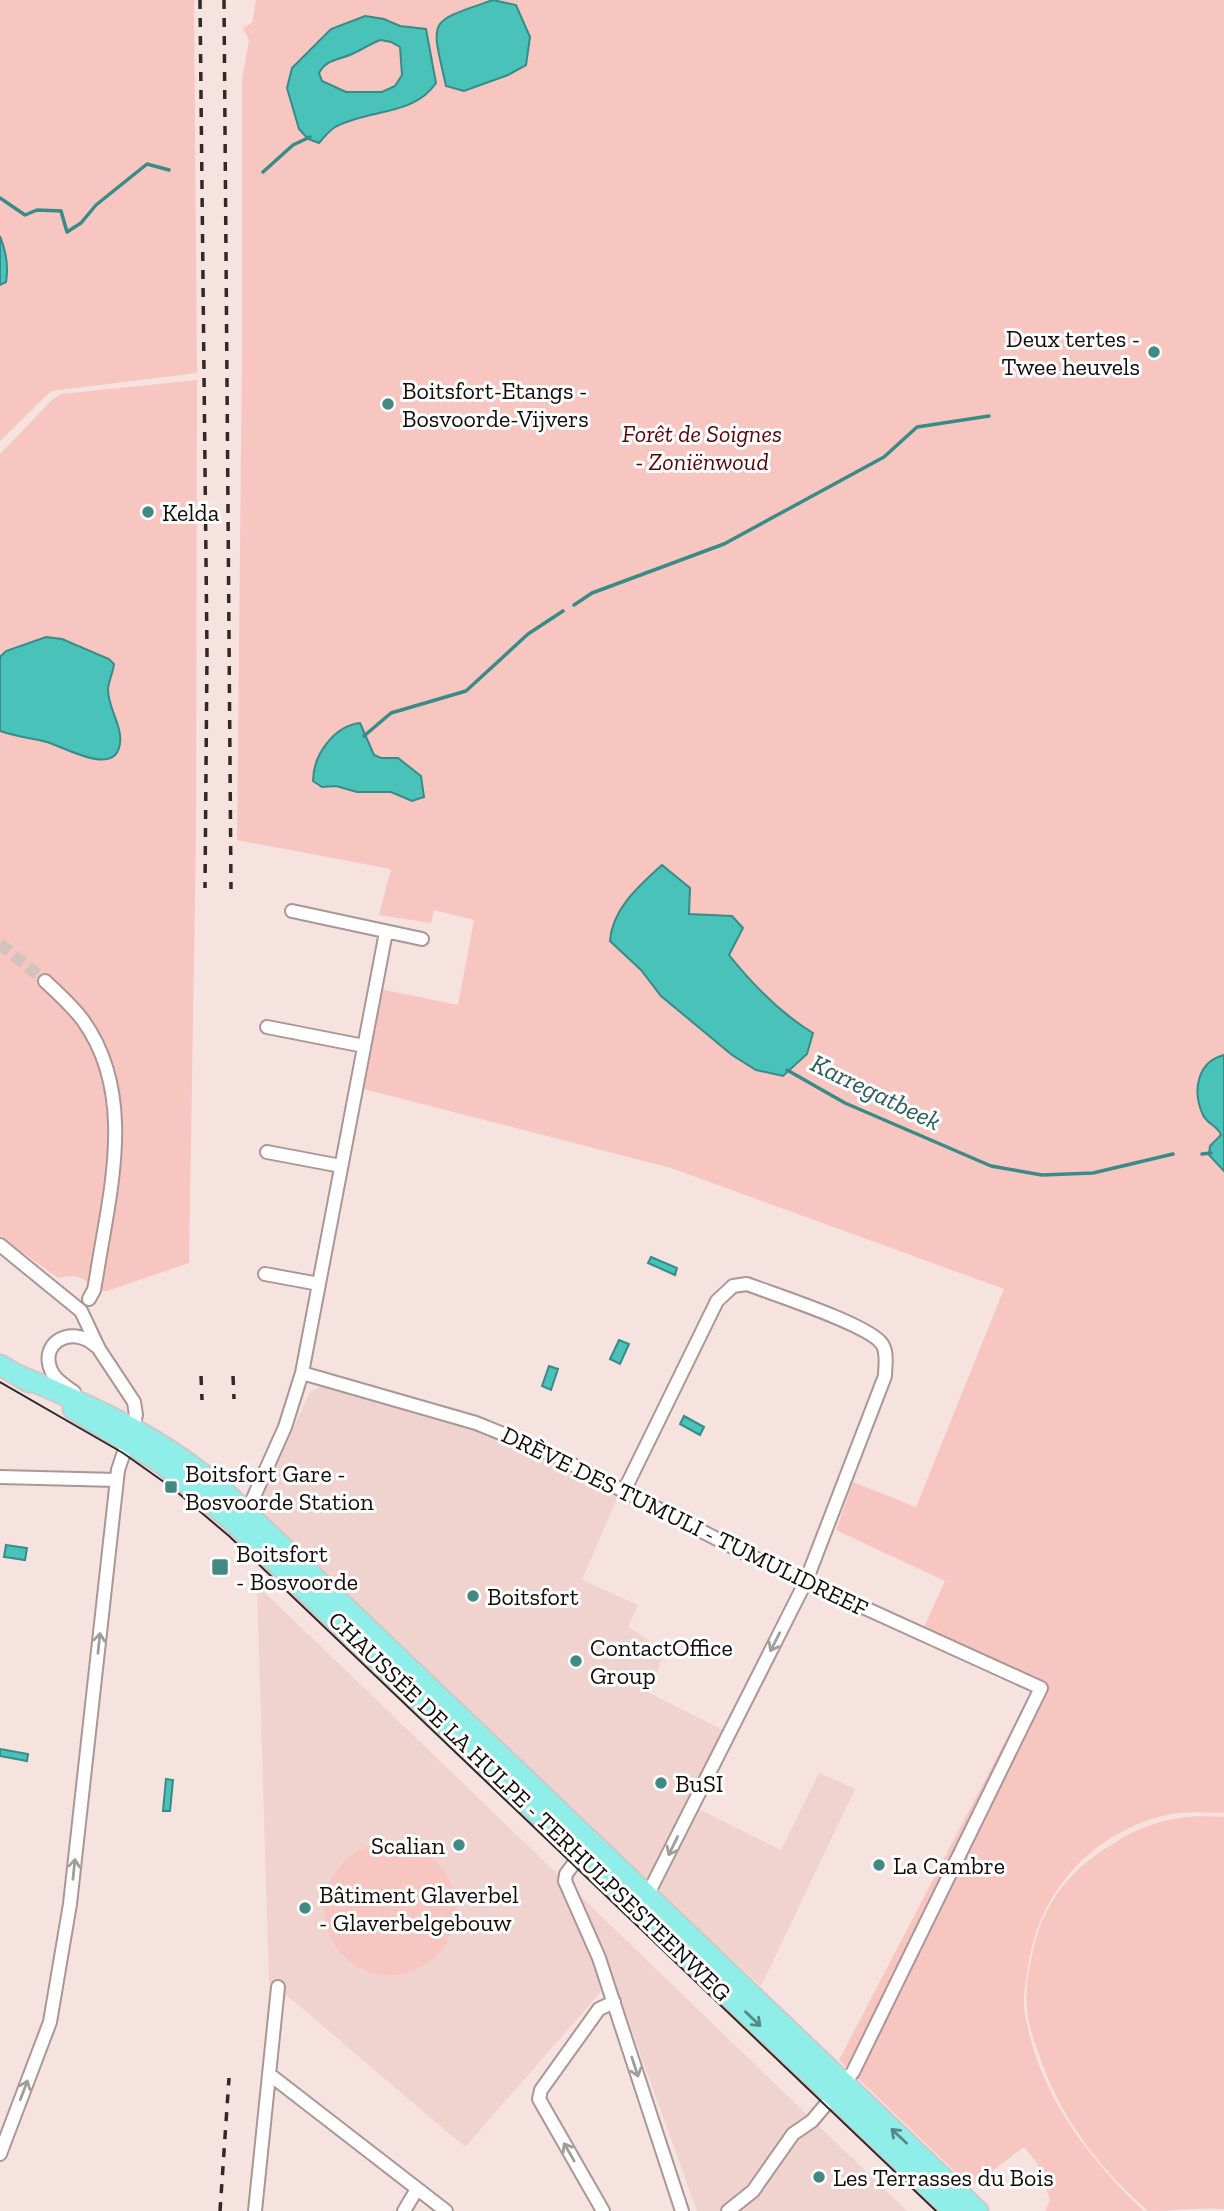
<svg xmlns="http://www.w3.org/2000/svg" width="1224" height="2211" font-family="'Zilla Slab',serif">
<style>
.built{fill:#f0d3cf}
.green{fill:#f8c6c1}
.water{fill:#49c2ba;stroke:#388b86;stroke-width:2;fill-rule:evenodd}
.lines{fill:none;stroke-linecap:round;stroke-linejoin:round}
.stream{stroke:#388b86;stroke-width:3.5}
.minor-tunnel{stroke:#d4c2bf;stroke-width:12;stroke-dasharray:12 6;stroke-linecap:butt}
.minor-casing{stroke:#aa9795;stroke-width:16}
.primary-casing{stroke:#cbcac9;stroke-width:23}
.minor{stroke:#fff;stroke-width:12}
.primary{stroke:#8feee8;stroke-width:19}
.tram{stroke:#312928;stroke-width:2}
.rail{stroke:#312928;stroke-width:3.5;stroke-dasharray:9 9;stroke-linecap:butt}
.oneway{stroke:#a09e9d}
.oneway2{stroke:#578885}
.poi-dot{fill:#428984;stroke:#fff;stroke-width:2.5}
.labels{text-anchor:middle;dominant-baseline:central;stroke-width:6;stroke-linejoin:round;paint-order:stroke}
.poi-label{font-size:24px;fill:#120c0b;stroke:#fff;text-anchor:start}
.park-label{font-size:24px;font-style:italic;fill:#55060a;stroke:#fff}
.street-label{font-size:24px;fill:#120c0b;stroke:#fff}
.water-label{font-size:26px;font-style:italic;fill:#2b5d5a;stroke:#fff}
</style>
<rect width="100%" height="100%" fill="#f6e2df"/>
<path class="built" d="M327 1384 478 1426 620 1491 582 1580 638 1605 628 1627 647 1639 662 1658 649 1693 725 1731 697 1808 781 1850 819 1773 855 1789 761 1986 539 1784 254 1514 310 1392Z
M257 1585 599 1914 907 2211H697L613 1978 465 2147 290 1998 269 1983Z"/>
<path class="green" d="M0 0H194L197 373 51 391 0 441Z
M256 0H1224V1813C1201 1812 1177 1811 1155 1818 1088 1838 1040 1894 1029 1962 1026 1979 1022 1997 1025 2014 1039 2094 1086 2156 1144 2211H1045L1050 2200 1037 2163 1024 2147 971 2187 839 2060 1032 1690 920 1636 945 1581 836 1530 853 1482 916 1507 1004 1289 671 1168 360 1088 380 989 458 1005 474 920 434 910 431 923 379 915 391 869 237 840 242 357V81L249 40 243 28 252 23Z
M197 380 196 836 189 1263 107 1291H96C84 1277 76 1273 58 1278L0 1236V454L52 400 61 394Z
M1199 1816 1224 1817V2209C1198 2207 1174 2211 1148 2211 1099 2168 1060 2117 1039 2055 1034 2040 1028 2025 1027 2009 1025 1989 1029 1970 1033 1951 1041 1913 1061 1881 1092 1858 1128 1832 1154 1819 1199 1816Z
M324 1909a66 66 0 1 1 132 0a66 66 0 1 1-132 0Z"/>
<path class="water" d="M493 0 516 5 530 37 526 65 508 75 464 91 446 86C431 18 426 23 493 0Z
M365 16 384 19 400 26 426 29 436 83C414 116 368 109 335 127 329 131 324 137 319 143L308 139 299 129 287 88 292 68 331 29ZM381 40 391 42 400 47 402 75 395 86 382 92H346L322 81 319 73C327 58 341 60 354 53 364 49 371 43 381 40Z
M0 236C6 251 9 265 6 282L0 285Z
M46 637 62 639 109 659 114 664C113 673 108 682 108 690 108 709 125 729 119 748 111 775 64 747 47 742 30 738 17 737 0 731V657L6 651Z
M360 723 374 755 381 758H398L421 776 424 797 412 801 391 792H357L336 786 322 787 313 781C313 755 334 726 360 723Z
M662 865 690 888 689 914 732 916 743 928 729 955C753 985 780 1013 813 1033L807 1054 783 1076 756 1070 732 1055 661 996 641 970 610 941C612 909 639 886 662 865Z
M1224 1055V1171L1209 1155 1210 1146 1221 1135C1218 1126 1207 1124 1203 1115 1192 1091 1197 1062 1224 1055Z
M651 1257 677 1268 675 1275 648 1263Z
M619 1340 629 1344 620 1364 610 1359Z
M549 1366 558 1369 551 1390 542 1386Z
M684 1416 704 1427 700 1435 680 1424Z
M6 1545 27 1548 25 1560 4 1557Z
M0 1749 28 1754 27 1761 0 1756Z
M166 1779 173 1780 170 1811H163Z"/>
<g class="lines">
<path class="stream" d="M263 172 293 145 310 137
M0 198 25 215 37 210 61 211 67 232 81 223 96 205 147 164 169 170
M574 605 592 593 724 544 884 457 917 427 989 416
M364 736 391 713 466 691 528 634 563 611
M787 1070 845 1103 991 1166 1042 1175 1093 1173 1173 1154
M1202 1154 1211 1153"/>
<path class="minor-tunnel" d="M0 944 45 981"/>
<g class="minor-casing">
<path id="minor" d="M292 911 422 939
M45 981C58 993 71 1005 82 1019 137 1094 110 1190 97 1273L94 1290 89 1299
M267 1027 364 1046
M267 1152 341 1166
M0 1245 81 1311 99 1349 134 1402 136 1415 133 1428
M265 1274 319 1284
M302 1373 476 1423 550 1453 746 1554 1041 1688 853 2072 812 2121 793 2134 753 2191 728 2211
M74 1392C67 1387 58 1382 53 1374 36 1344 71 1323 96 1346
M0 1477 117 1480
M624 1491 717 1301 733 1286 747 1284C773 1294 870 1325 882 1344 888 1353 885 1366 885 1376L806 1581 647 1896
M245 1510 251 1503 285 1427 302 1373 386 932
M581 1854 566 1874 565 1881 599 1958 682 2211
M269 2074 446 2211
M0 2154 50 2022 70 1904 118 1470 127 1443
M255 2211 278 1987
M404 2211 417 2189
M603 2211 539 2099 541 2090 599 2009 614 2002"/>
</g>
<g class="primary-casing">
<path id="primary" d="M0 1365 29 1382
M18 1375C96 1408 162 1437 227 1494L978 2211
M73 1409 161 1463 230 1519 953 2211"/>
</g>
<use href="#minor" class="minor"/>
<use href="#primary" class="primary"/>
<path class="tram" d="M0 1382 123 1453 171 1487 229 1536 936 2211"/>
<path class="rail" d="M200 0 207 653 205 888
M224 0 231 889
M201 1376 202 1400
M233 1376 234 1399
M220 2211 229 2078"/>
</g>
<defs><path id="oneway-shaft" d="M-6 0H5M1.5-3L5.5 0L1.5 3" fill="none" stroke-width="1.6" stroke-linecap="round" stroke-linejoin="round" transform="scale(1.75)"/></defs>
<g class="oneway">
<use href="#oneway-shaft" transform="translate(775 1642) rotate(117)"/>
<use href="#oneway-shaft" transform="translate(99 1643) rotate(-84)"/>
<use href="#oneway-shaft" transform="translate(673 1846) rotate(116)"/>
<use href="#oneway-shaft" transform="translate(74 1869) rotate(-84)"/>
<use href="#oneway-shaft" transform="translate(635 2067) rotate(72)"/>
<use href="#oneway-shaft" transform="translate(24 2090) rotate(-69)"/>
<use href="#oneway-shaft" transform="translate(569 2152) rotate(-120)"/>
</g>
<g class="oneway2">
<use href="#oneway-shaft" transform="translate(753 2019) rotate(44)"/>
<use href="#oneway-shaft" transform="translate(899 2136) rotate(-137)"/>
</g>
<g class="poi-dot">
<circle cx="1154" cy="352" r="7"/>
<circle cx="388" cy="404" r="7"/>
<circle cx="148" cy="512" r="7"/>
<rect x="164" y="1480" width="14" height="14" rx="3.5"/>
<rect x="211" y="1558" width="18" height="18" rx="3.5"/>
<circle cx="473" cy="1596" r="7"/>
<circle cx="576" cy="1661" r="7"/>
<circle cx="661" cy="1783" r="7"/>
<circle cx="459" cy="1845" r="7"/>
<circle cx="879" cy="1865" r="7"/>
<circle cx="305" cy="1908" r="7"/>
<circle cx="819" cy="2177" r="7"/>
</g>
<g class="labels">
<g class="poi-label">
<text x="1140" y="338" text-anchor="end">Deux tertes -<tspan x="1140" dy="28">Twee heuvels</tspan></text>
<text x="402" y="390">Boitsfort-Etangs -<tspan x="402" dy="28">Bosvoorde-Vijvers</tspan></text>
<text x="162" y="512">Kelda</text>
<text x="185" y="1473">Boitsfort Gare -<tspan x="185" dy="28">Bosvoorde Station</tspan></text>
<text x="236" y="1553">Boitsfort<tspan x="236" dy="28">- Bosvoorde</tspan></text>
<text x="487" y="1596">Boitsfort</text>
<text x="590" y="1647">ContactOffice<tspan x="590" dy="28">Group</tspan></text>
<text x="675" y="1783">BuSI</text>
<text x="445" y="1845" text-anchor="end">Scalian</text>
<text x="893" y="1865">La Cambre</text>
<text x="319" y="1894">Bâtiment Glaverbel<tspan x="319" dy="28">- Glaverbelgebouw</tspan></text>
<text x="833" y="2177">Les Terrasses du Bois</text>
</g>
<g class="park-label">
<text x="702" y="433">Forêt de Soignes<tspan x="702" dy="28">- Zoniënwoud</tspan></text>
</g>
<g class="street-label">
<text transform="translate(685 1521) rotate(26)">DRÈVE DES TUMULI - TUMULIDREEF</text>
<text transform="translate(530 1806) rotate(44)">CHAUSSÉE DE LA HULPE - TERHULPSESTEENWEG</text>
</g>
<g class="water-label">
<text transform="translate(876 1092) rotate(26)">Karregatbeek</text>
</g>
</g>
</svg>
